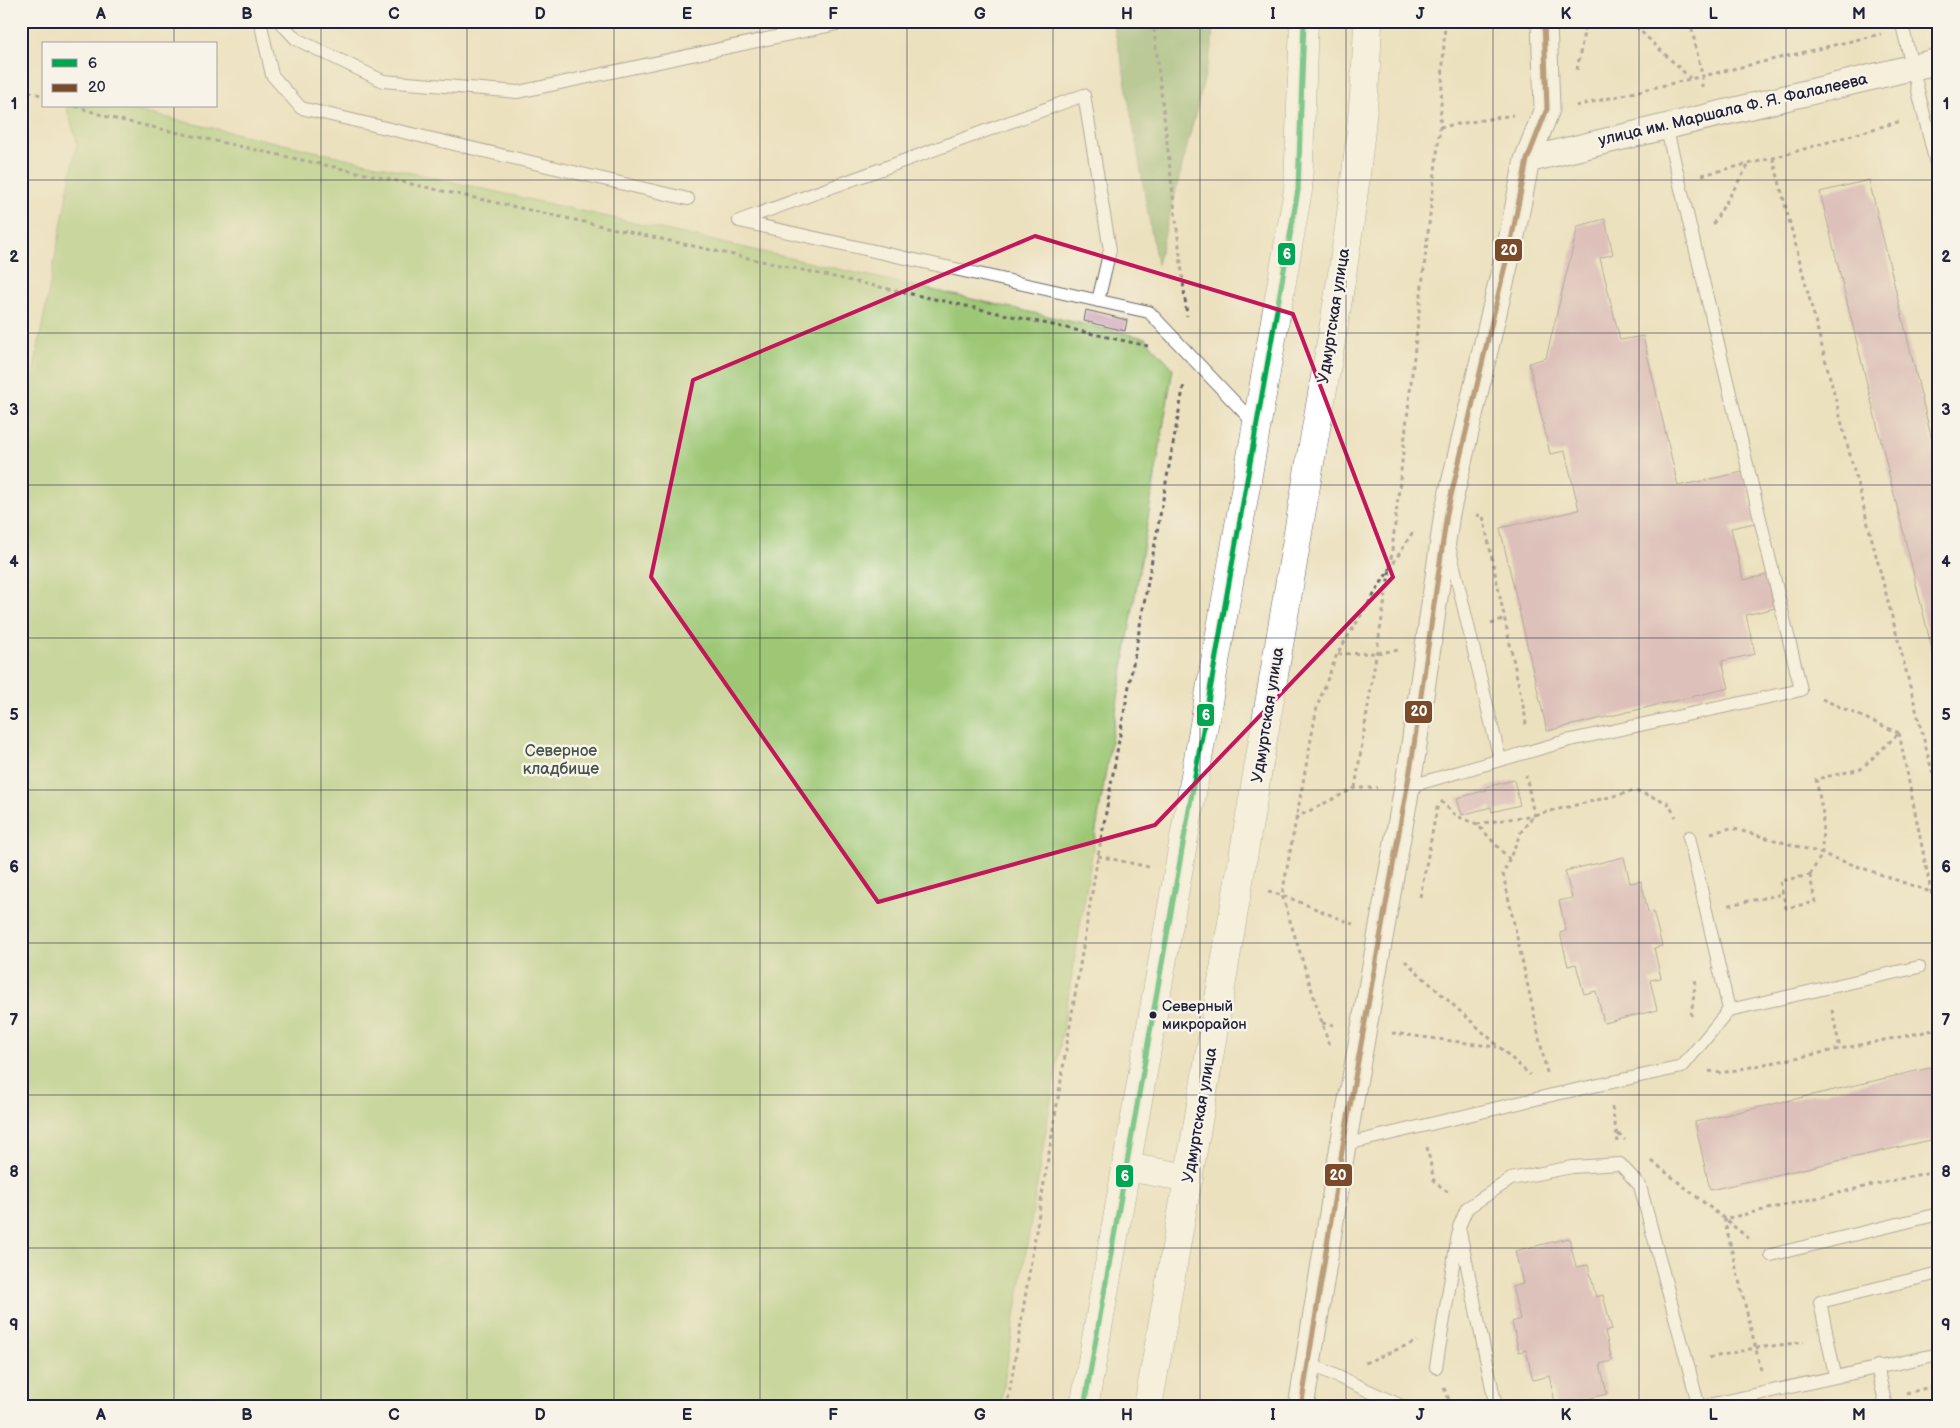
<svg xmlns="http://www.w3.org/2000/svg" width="1960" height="1428" font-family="'Balsamiq Sans',sans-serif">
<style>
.green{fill:#9dc774;stroke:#607458}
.forest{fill:#7eac66;stroke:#506750}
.building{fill:#c998b4}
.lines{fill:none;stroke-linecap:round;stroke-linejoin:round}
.lane-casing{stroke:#696569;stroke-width:14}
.street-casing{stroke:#696569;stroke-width:27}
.primary-casing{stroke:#696569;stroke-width:29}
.path{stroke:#696569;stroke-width:3;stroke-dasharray:4 4;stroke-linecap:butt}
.lane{stroke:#fff;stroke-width:12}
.street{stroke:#fff;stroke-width:25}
.primary{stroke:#fff;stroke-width:28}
.bus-1-casing{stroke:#f7f3e8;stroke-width:9}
.bus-2-casing{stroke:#f7f3e8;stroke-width:9}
.bus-1{stroke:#00a651;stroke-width:5}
.bus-2{stroke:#7a4b2a;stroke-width:5}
.marked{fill:none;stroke:#c2185b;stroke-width:4;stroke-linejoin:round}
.grid{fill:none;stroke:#22223b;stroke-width:1;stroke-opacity:0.55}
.bus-dot{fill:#22223b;stroke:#f7f3e8;stroke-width:2}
.labels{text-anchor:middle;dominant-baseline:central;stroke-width:5;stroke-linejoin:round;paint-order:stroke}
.bus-label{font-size:15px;fill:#22223b;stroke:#f7f3e8;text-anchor:start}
.street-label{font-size:16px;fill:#22223b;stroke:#f7f3e8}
.park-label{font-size:16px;fill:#47544c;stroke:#f7f3e8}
.line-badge{stroke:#f7f3e8;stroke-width:2}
.badge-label{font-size:14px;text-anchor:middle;font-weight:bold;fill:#fff}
.neatline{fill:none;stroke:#22223b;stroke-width:2}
.grid-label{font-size:16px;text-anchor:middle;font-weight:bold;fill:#22223b}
</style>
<rect width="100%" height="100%" fill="#f7f3e8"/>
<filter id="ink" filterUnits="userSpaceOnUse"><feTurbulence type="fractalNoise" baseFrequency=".02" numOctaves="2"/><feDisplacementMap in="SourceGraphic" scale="10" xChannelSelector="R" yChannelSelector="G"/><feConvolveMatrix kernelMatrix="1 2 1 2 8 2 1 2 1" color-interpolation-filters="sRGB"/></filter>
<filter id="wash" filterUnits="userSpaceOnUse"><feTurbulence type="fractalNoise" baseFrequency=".0096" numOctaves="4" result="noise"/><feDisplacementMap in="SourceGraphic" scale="20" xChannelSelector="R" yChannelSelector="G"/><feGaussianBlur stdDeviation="1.12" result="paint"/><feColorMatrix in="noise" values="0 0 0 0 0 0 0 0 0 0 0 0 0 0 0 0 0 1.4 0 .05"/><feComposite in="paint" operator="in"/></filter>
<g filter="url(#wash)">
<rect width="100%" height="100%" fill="#ece1bf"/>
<path class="green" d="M66 106H115L1145 338 1173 368 1000 1407H21V437L77 142Z"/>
<path class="forest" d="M1112 21H1213L1212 48 1157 265 1122 62Z"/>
<g id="blocks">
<path class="building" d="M1869 180 1939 469V678L1820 192Z
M1605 219 1613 254 1600 258 1620 340 1643 336 1678 486 1743 472 1755 523 1731 528 1743 580 1767 575 1775 608 1746 615 1755 654 1722 661 1729 688 1547 731 1500 528 1579 510 1565 451 1550 454 1529 363 1546 358 1578 226Z
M1086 310 1127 320 1125 331 1084 321Z
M1514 780 1520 805 1492 812 1491 807 1462 815 1457 798 1487 790 1486 787Z
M1624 857 1630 883 1641 881 1648 912 1653 911 1662 946 1654 948 1661 978 1650 980 1657 1010 1604 1023 1596 991 1584 994 1576 964 1568 966 1560 933 1566 931 1559 901 1572 898 1565 871Z
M1934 1067 1939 1089V1138L1710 1190 1695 1122Z
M1569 1238 1576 1267 1588 1265 1596 1297 1603 1295 1612 1330 1605 1331 1612 1361 1600 1364 1607 1394 1556 1406 1549 1376 1533 1380 1526 1350 1519 1352 1512 1322 1520 1319 1512 1287 1523 1284 1515 1251Z"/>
</g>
</g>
<g filter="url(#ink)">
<use href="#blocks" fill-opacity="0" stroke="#696569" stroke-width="1"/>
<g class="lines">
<g class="lane-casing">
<path id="lane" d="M260 21 272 75 301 108 688 199
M279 21 296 39 383 81 518 92 851 21
M1901 21 1939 176
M1098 301 1110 250 1084 95 739 221 1149 312 1256 425
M1449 546 1500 760
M1407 787 1566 741 1801 690 1666 126
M1689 837 1729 1010 1919 967
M1343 1145 1552 1095 1682 1067 1729 1010
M1771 1255 1939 1214
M1308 1363 1404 1407
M1877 1366 1886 1407
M1436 1367 1458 1235
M1835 1375 1820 1302 1939 1273
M1496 1407 1459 1227 1467 1208 1511 1179 1572 1167 1620 1164 1640 1186 1699 1407
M1700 1407 1939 1354"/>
</g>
<g class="street-casing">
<path id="street" d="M1527 160 1939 61
M1301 1407 1343 1145 1412 759 1447 513 1512 236 1527 160 1547 109 1544 21"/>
</g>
<g class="primary-casing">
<path id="primary" d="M1127 1167 1189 1178
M1084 1407 1298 190 1304 21
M1148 1407C1199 1120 1248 832 1296 545 1324 373 1363 195 1368 21"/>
</g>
<path class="path" d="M1153 21 1187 316
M1630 21 1690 78
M1690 21 1702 75V87
M1927 24 1937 21
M1577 70 1586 21
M21 89 44 96
M75 106 111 118 1148 346
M1576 106 1881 34
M1440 127 1513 115
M1773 158 1939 798
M1702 175 1773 158 1901 121
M1713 224 1749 164
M1476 515 1483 516 1526 720 1525 728
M1491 624 1505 619
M1338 654 1376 653 1399 650
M1822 699 1899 733
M1899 733 1931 891 1939 916
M1355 788 1390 568 1440 127 1445 21
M1441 801 1456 816 1477 824 1509 859
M1295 818 1355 788H1377
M1477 824 1534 815 1526 775
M1711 833 1731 828 1814 851 1939 895
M1098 856 1149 867
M1810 875 1822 854 1823 814 1816 779 1861 769 1899 733
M1810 875 1815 902 1786 908 1780 881Z
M1268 892 1282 895 1353 924
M1420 897 1438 803
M1729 905 1783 894
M1405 961 1530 1075
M1832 1010 1840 1049
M1691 1016 1696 978
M1322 1023 1334 1025
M1392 1033 1497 1047
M1329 1045 1282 895 1317 707 1337 654 1414 530
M1709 1071 1721 1073 1939 1029
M1547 1073 1503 874 1521 832 1534 815 1635 791 1667 802 1676 817
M1612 1107 1618 1142
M1618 1134 1625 1140
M1427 1147 1434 1181 1449 1193
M1652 1161 1752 1241
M1709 1358 1755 1348 1804 1342
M1365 1363 1417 1341
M1761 1370 1724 1219 1939 1170
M1444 1388 1452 1407
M1906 1393 1939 1385
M1007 1407 1098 856 1184 384
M1847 1407 1861 1403"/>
<use href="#lane" class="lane"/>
<use href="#street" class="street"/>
<use href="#primary" class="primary"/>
<g class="bus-1-casing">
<path id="bus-1" d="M1084 1407 1298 190 1304 21"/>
</g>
<g class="bus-2-casing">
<path id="bus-2" d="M1301 1407 1343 1145 1412 759 1447 513 1512 236 1527 160 1547 109 1544 21"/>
</g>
<use href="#bus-1" class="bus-1"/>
<use href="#bus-2" class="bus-2"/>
</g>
</g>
<path d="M0 0H1960V1428H0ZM1035 236 1293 314 1393 577 1155 825 878 902 651 577 693 380Z" fill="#ece1bf" fill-opacity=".55" fill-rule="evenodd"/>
<path class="marked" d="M1035 236 1293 314 1393 577 1155 825 878 902 651 577 693 380Z"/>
<path class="grid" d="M174 21V44M321 21V1407M467 21V1407M614 21V1407M760 21V1407M907 21V1407M1053 21V1407M1200 21V1407M1346 21V1407M1493 21V1407M1639 21V1407M1786 21V1407M174 106V1407M21 180H1939M21 333H1939M21 485H1939M21 638H1939M21 790H1939M21 943H1939M21 1095H1939M21 1248H1939"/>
<circle class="bus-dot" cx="1153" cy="1015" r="4.5"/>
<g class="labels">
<g class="bus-label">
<text x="1162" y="1006">Северный<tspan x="1162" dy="18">микрорайон</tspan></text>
</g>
<g class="street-label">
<text transform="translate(1733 110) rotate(-13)">улица им. Маршала Ф. Я. Фалалеева</text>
<text transform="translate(1334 316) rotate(-81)">Удмуртская улица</text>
<text transform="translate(1268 715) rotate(-81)">Удмуртская улица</text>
<text transform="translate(1200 1115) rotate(-80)">Удмуртская улица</text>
</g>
<g class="park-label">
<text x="561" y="751">Северное<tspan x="561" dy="18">кладбище</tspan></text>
</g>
</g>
<g class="line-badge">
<rect x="1494" y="238" width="29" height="24" rx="5" fill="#7a4b2a"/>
<rect x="1277" y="242" width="19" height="24" rx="5" fill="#00a651"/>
<rect x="1404" y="700" width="29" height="24" rx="5" fill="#7a4b2a"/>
<rect x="1196" y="703" width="19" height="24" rx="5" fill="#00a651"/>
<rect x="1324" y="1163" width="29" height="24" rx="5" fill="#7a4b2a"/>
<rect x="1115" y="1164" width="19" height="24" rx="5" fill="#00a651"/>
</g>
<g class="badge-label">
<text x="1509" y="255">20</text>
<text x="1287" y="259">6</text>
<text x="1419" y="716">20</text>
<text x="1206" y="720">6</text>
<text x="1338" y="1180">20</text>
<text x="1125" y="1181">6</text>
</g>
<rect width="1960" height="1428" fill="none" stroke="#f7f3e8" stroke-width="55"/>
<rect x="42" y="42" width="175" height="65" fill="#f7f3e8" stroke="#a29fa3"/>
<rect x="52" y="59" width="25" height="8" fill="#00a651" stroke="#a29fa3"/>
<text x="88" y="68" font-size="15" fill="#22223b">6</text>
<rect x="52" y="84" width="25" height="8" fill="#7a4b2a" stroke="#a29fa3"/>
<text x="88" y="92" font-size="15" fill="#22223b">20</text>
<rect x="28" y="28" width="1904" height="1372" class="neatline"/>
<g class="grid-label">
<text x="101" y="19">A</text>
<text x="247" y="19">B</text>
<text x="394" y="19">C</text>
<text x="540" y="19">D</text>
<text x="687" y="19">E</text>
<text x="833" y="19">F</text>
<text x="980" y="19">G</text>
<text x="1127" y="19">H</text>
<text x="1273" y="19">I</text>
<text x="1420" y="19">J</text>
<text x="1566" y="19">K</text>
<text x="1713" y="19">L</text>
<text x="1859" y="19">M</text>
<text x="14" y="109">1</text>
<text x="1946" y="109">1</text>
<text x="14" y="262">2</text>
<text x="1946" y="262">2</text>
<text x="14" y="415">3</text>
<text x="1946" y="415">3</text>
<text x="14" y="567">4</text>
<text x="1946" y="567">4</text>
<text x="14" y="720">5</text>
<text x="1946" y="720">5</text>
<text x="14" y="872">6</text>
<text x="1946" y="872">6</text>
<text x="14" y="1025">7</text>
<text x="1946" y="1025">7</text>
<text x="14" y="1177">8</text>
<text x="1946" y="1177">8</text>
<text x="14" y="1330">9</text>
<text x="1946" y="1330">9</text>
<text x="101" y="1420">A</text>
<text x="247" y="1420">B</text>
<text x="394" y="1420">C</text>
<text x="540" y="1420">D</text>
<text x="687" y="1420">E</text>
<text x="833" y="1420">F</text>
<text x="980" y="1420">G</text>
<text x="1127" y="1420">H</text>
<text x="1273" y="1420">I</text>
<text x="1420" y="1420">J</text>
<text x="1566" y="1420">K</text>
<text x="1713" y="1420">L</text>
<text x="1859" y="1420">M</text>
</g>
</svg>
